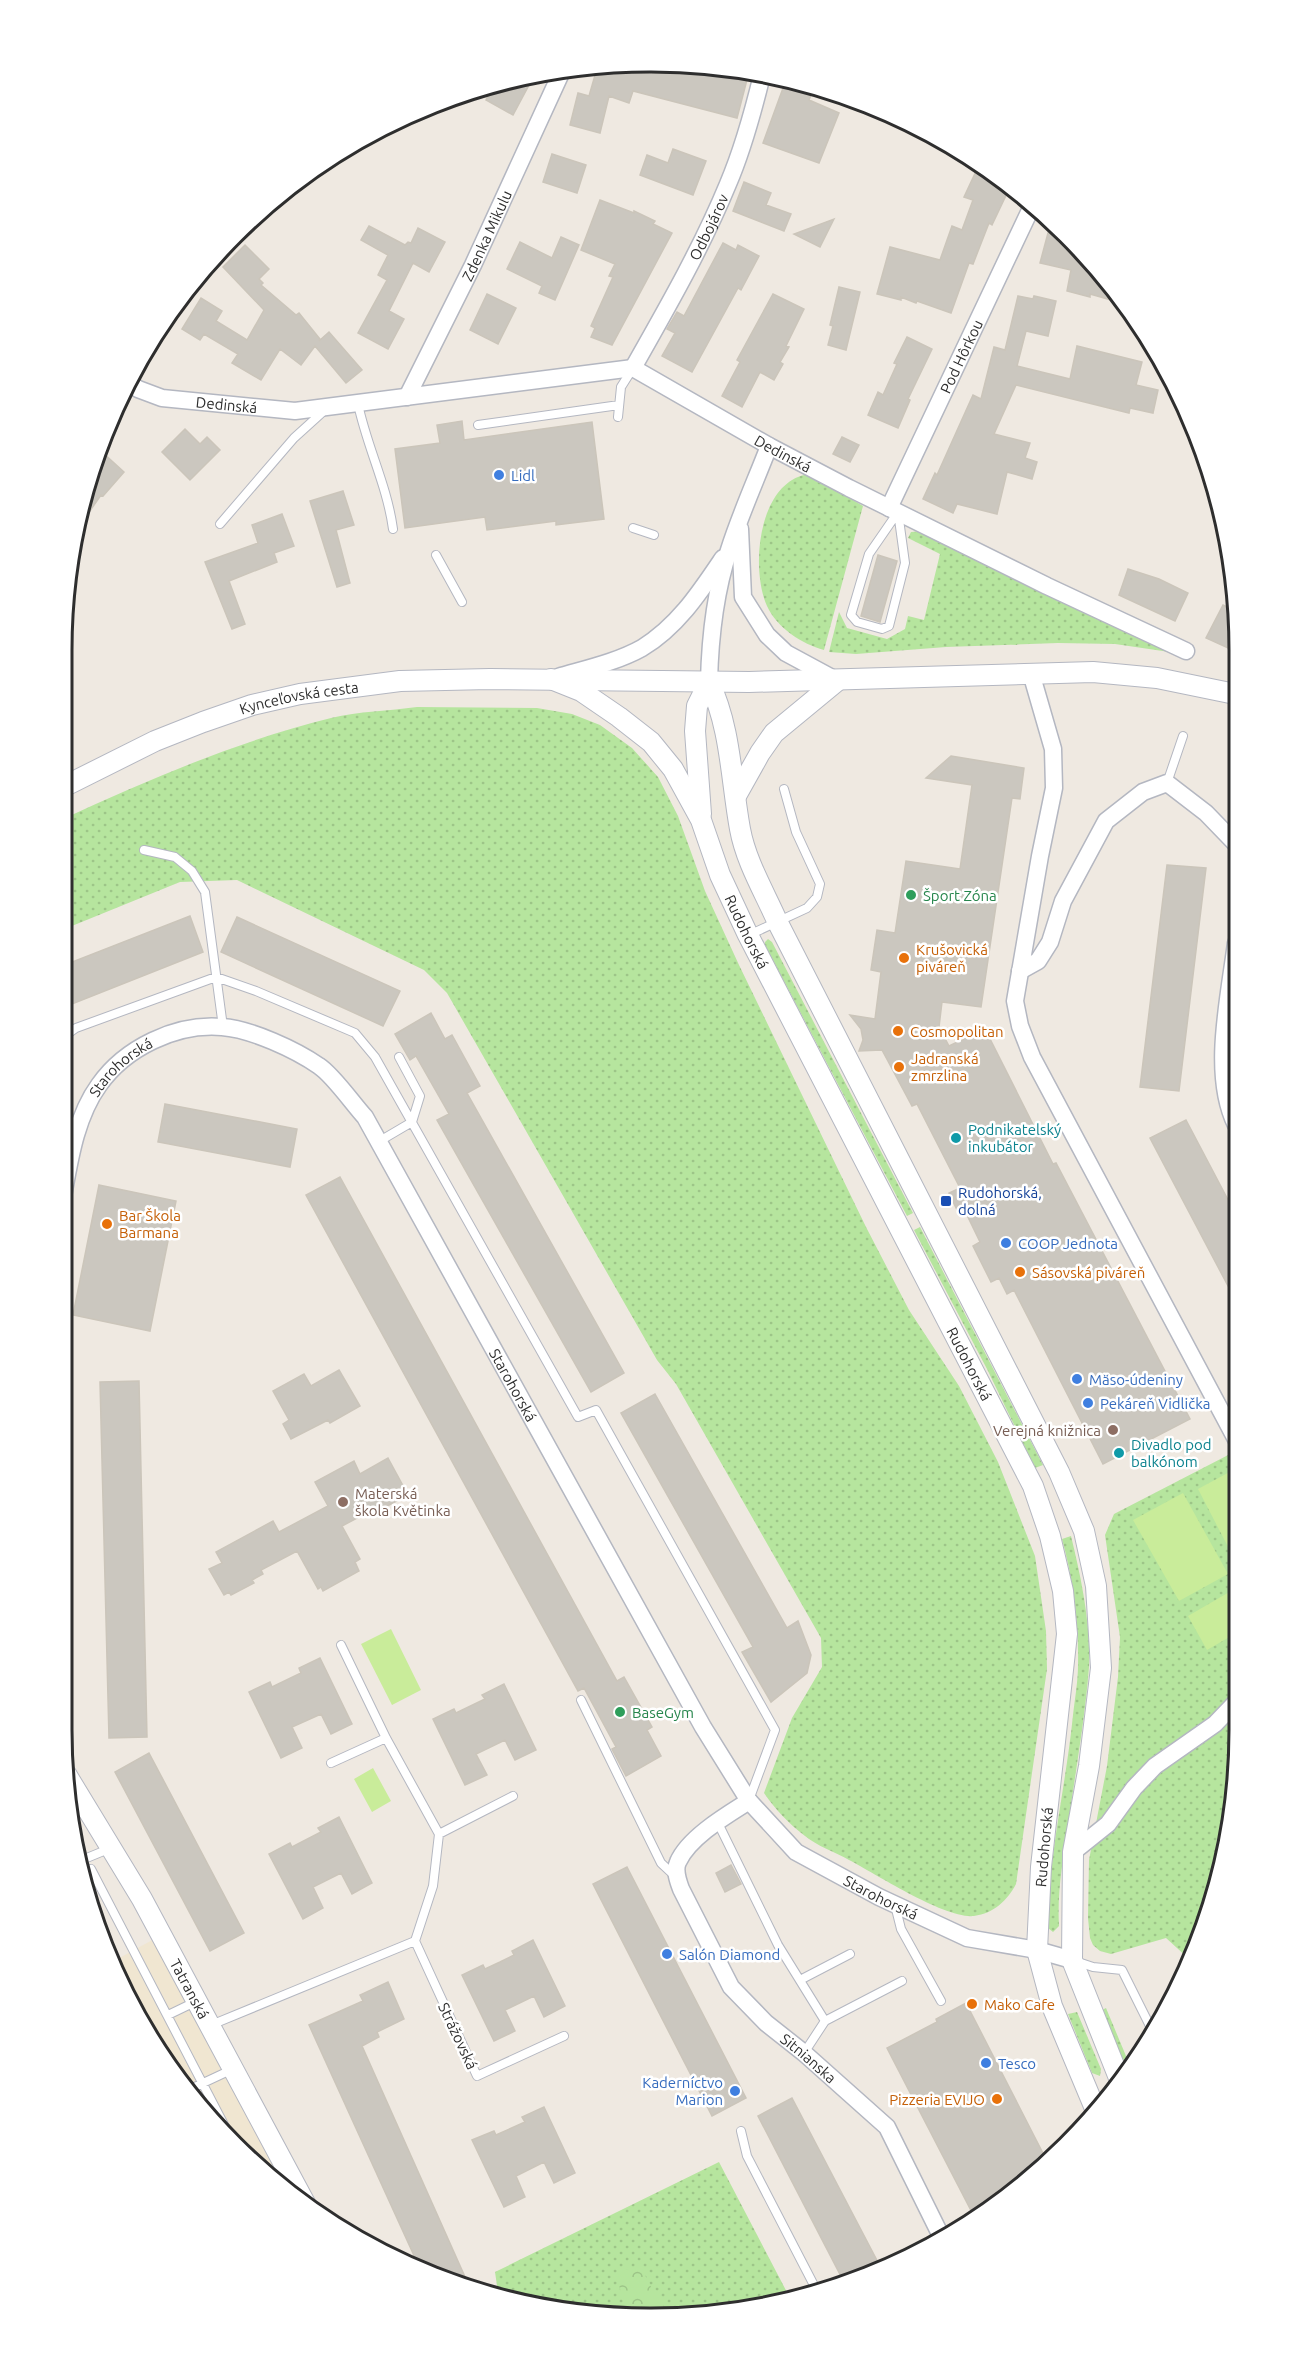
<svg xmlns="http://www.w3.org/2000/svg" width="1301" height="2380" font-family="Ubuntu,sans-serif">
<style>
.education{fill:#f0e6d1}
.grass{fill:url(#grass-dots)}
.forest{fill:url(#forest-crowns)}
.pitch{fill:#c9ec9a}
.building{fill:#cbc7bf;stroke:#cbc5ba;stroke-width:1.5}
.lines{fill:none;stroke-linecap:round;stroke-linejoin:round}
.service-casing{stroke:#b4b7c1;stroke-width:10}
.minor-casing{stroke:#b4b7c1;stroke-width:19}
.tertiary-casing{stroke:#b4b7c1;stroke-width:22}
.service{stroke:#fff;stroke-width:8}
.minor{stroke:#fff;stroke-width:16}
.tertiary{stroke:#fff;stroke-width:20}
.shop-dot{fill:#3f7fe0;stroke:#fff;stroke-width:2}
.leisure-dot{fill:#2e9e5b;stroke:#fff;stroke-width:2}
.food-dot{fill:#e8710a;stroke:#fff;stroke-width:2}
.culture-dot{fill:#0f9aa8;stroke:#fff;stroke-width:2}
.transit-dot{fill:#1a4fb4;stroke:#fff;stroke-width:2}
.education-dot{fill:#8d6e63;stroke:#fff;stroke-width:2}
.labels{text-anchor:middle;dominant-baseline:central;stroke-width:5;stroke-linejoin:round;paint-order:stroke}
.street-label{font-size:15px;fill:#2e2e2e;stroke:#fff}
.shop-label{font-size:15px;fill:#366cbe;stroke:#fff;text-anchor:start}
.leisure-label{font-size:15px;fill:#27864d;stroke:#fff;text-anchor:start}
.food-label{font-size:15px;fill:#c56008;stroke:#fff;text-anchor:start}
.culture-label{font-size:15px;fill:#0d838f;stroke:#fff;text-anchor:start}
.transit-label{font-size:15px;fill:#164399;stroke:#fff;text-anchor:start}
.education-label{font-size:15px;fill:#785e54;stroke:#fff;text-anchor:end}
.rim{fill:none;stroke:#2e2e2e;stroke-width:3}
</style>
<defs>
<pattern id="grass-dots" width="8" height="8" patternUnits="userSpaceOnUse" patternTransform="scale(1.5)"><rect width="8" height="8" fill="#b6e59e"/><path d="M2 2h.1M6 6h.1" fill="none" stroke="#9dc588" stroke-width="1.8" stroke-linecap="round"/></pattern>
<pattern id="forest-crowns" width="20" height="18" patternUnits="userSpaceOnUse" patternTransform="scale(1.5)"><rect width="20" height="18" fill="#b6e59e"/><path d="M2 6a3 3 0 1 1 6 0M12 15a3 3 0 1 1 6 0" fill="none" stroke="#9dc588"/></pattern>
</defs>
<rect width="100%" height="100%" fill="#efe9e1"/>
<path class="education" d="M156 1938 291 2194 262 2172 183 2088 140 2024 112 1962Z"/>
<path class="grass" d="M809 474 863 506 824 650C802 644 777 628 767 606 750 568 758 481 809 474Z
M925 531 1183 654 1115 644 1058 643 946 647 856 654 829 652 839 612 847 628 887 639 905 629 908 616 924 620 940 554 908 538 911 532Z
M417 707 537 708 572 714 600 725 632 748 658 777 678 816 705 891 739 965 866 1227 909 1310 959 1386 998 1462 1035 1556 1046 1631 1047 1669 1016 1884C1007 1901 994 1913 974 1916 945 1919 876 1874 849 1860 835 1852 817 1846 805 1836 789 1824 775 1809 764 1793L792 1718 822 1667 821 1638 676 1384 657 1360 447 993 424 970 237 880 180 882 62 930 63 819C150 779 238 741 331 718 359 711 389 711 417 707Z
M768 939 772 942 913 1213 907 1216 765 945V942Z
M920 1227 1043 1465 1035 1468 987 1369 914 1230Z
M1234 1452 1237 1459 1238 1768 1219 1882 1188 1958 1166 1938 1111 1954 1100 1951 1093 1945 1090 1938 1088 1918 1089 1860 1107 1766 1118 1677 1120 1637 1105 1535 1114 1514Z
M1071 1536C1081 1577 1091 1624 1089 1667 1085 1720 1075 1774 1068 1826 1063 1860 1057 1892 1059 1926L1053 1932 1048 1928C1048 1856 1066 1786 1073 1715 1075 1698 1078 1681 1078 1665 1079 1622 1073 1579 1062 1539Z
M1106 2008 1131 2068 1128 2072 1102 2010Z
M1077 2012 1101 2069 1100 2076 1092 2073 1068 2014Z
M719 2162 791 2300 689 2317H612L499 2299 495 2272Z"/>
<path class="forest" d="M640 2265 654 2293 671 2317H627L616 2273Z"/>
<path class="pitch" d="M1237 1468 1238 1566 1198 1489Z
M1183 1493 1228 1574 1179 1601 1133 1520Z
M1238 1587V1632L1207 1650 1188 1616Z
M391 1629 421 1690 392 1705 361 1644Z
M373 1768 391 1801 372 1812 354 1779Z"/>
<path class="building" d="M612 63 727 66 749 72 737 118 633 91 629 103 609 96 600 133 570 125 578 93 589 96 598 65Z
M517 78 529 85 513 115 486 100 495 83Z
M786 80 814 87 809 100 839 113 819 163 763 143Z
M673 149 706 161 693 195 640 175 647 155 668 163Z
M552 154 586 165 577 193 543 182Z
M979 165 1010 187 992 225 989 223 973 264 969 263 951 313 917 301 916 303 901 297V300L877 294 890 247 940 260 952 226 962 230 973 200 964 197Z
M744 182 771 193 766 205 791 214 784 231 733 211Z
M600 200 634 213V211L655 221 653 224 672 233 612 345 591 337 595 328 591 326 613 277 609 276 615 264 581 250Z
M834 219 820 247 794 234Z
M369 226 405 245 408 242 411 243 418 228 445 242 429 272 413 263 389 311 404 319 388 349 358 333 387 280 378 275 388 255 361 240Z
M1048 233 1065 237 1122 303 1090 294V297L1067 291 1071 270 1040 263Z
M561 237 579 245 555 300 539 293 542 286 507 269 520 242 552 258Z
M723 243 736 250 738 245 759 256 741 290 738 288 692 372 662 356 675 333 667 329 677 312 684 316Z
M245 245 269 269 259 279 263 283 261 285 296 315 299 313 320 339 319 341 329 332 362 370 346 383 315 346 301 365 280 349 261 380 232 363 238 354 204 334 200 340 182 329 201 298 222 311 216 321 247 340 264 310 223 267Z
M839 287 860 292 846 350 828 345 833 326 830 325Z
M487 294 516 308 498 344 470 330Z
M773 294 804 309 786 346 789 347 780 362 783 364 774 380 760 372 742 407 722 396 740 362 737 360Z
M1018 296 1033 299 1034 296 1056 301 1048 336 1026 331 1017 366 1070 379 1077 346 1142 362 1136 385 1158 390 1153 413 1130 408 1129 413 1016 385 994 434 1030 443 1025 458 1037 462 1032 479 1007 472 997 514 957 504 953 513 923 499 935 473 937 475 973 395 981 399 994 347 1005 350Z
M907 337 932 349 908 399 910 400 898 428 868 415 878 392 883 395 897 364 894 363Z
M462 421 464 440 592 422 604 519 556 525V521L487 530 485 517 405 528 395 449 440 443 437 425Z
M185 429 200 444 207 437 220 450 190 480 162 452Z
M842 437 859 445 850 462 833 454Z
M101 451 124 472 103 496 101 495 76 531 82 498Z
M343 491 354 525 336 530 350 583 337 587 310 501Z
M282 514 294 546 274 553 277 562 229 581 245 624 232 629 205 562 258 543 252 525Z
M878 555 897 561 880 622 861 616Z
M1128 569 1159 579 1188 593 1175 621 1119 595Z
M1223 605 1235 611V651L1206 638Z
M951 756 1024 768 1020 799 1012 798 981 1007 942 1002 939 1027 949 1046 985 1029 1053 1164 1056 1163 1190 1419 1103 1464 1014 1290 1007 1294 999 1278 991 1282 973 1246 980 1242 964 1209 958 1212 949 1193 960 1188 917 1104 912 1106 882 1050 859 1051 863 1040 861 1029 850 1015 875 1019 881 972 871 970 877 930 895 933 906 861 960 869 972 785 926 778Z
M1167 865 1206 868 1179 1091 1140 1087Z
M190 916 203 952 62 1008V966Z
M237 917 400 991 383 1026 221 952Z
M431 1013 445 1039 452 1035 480 1086 467 1093 624 1373 591 1392 437 1120 449 1114 416 1056 410 1060 395 1034Z
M165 1104 297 1129 290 1167 158 1142Z
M1186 1120 1237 1217V1303L1150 1138Z
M340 1177 617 1681 624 1677 652 1727 647 1730 661 1756 626 1776 612 1749 616 1747 584 1688 578 1691 306 1195Z
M99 1185 176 1201 150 1331 73 1315Z
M339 1370 360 1406 330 1423 328 1420 291 1439 283 1424 289 1420 273 1391 304 1374 311 1386Z
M139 1381 147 1737 109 1738 100 1382Z
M655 1394 787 1628 798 1621 811 1655 807 1673 771 1702 742 1652 753 1647 621 1413Z
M388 1458 408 1495 378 1511 376 1508 342 1526 360 1559 355 1562 359 1571 323 1591 321 1587 318 1589 297 1551 261 1570 263 1574 252 1580 254 1583 231 1595 229 1592 224 1595 209 1569 222 1563 216 1552 273 1521 279 1532 328 1506 315 1482 354 1461 360 1474Z
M320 1658 352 1724 331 1734 321 1714 292 1727 302 1748 281 1758 249 1692 270 1682 272 1687 301 1673 299 1668Z
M504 1684 536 1750 515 1760 505 1740 476 1754 487 1775 465 1785 433 1719 454 1709 456 1713 485 1699 482 1695Z
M149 1753 244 1933 210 1951 115 1772Z
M339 1817 372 1883 352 1894 341 1873 313 1887 323 1908 303 1919 269 1854 290 1843 292 1847 321 1832 318 1828Z
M731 1865 741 1884 725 1892 716 1873Z
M627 1867 746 2098 712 2116 593 1884Z
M533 1940 565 2006 544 2017 534 1996 505 2010 515 2031 494 2041 462 1975 483 1965 485 1969 500 1962 514 1955 512 1951Z
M388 1982 404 2019 377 2032 379 2037 362 2046 465 2277 452 2283 421 2271 309 2025 363 2001 360 1995Z
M966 2003 1048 2163 1039 2172 976 2220 887 2048 937 2022 936 2019Z
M792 2098 882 2270 876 2274 845 2284 758 2116Z
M544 2107 575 2173 554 2183 544 2162 516 2176 525 2197 504 2207 472 2140 494 2131 496 2135 525 2122 522 2117Z"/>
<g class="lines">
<g class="service-casing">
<path id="service" d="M358 404C367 447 387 485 393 529
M618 417 621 387 633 368
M478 425 619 405
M898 512 905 563 889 626 882 629 857 622 851 615 869 554Z
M220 524 294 438 326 409
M633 528 654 535
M436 555 462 602
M1167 783 1183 736
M144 850 175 857 192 871 205 892 223 1027
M749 935 807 908 817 897 820 884 796 832 784 789
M62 1038 76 1028 216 977 256 991 355 1033 375 1057 578 1417 596 1410 775 1730 749 1800
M378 1142 412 1122 420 1096 399 1057
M341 1645 386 1738 439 1834 433 1886 415 1941
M581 1700 661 1863 676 1877
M331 1763 386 1738
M717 1821 778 1945 825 2021 804 2053
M439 1834 513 1796
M77 1862 111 1848
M91 1869 232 2140
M895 1905 901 1929 941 2001
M1075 1961 1093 1967 1122 1970 1154 2034
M800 1980 850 1954
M168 2015 197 2001
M825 2021 902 1981
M211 2025 415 1941 477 2076 564 2036
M186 2091 233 2069
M741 2131 747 2156 818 2293"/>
</g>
<g class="minor-casing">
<g id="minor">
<path id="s1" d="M633 368C667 308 702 247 728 184 743 149 753 112 762 75"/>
<path id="s2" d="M129 382 138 389 162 398 295 411 633 368 769 446 849 488 1047 586 1186 651"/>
<path id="s3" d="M407 397 473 265 562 71"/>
<path id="s4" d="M889 508 1033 204"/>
<path d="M740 529 743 597 767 635 786 653 836 680"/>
<path d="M1031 673 1053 749 1054 788 1040 856 1015 1001 1020 1026 1032 1057 1237 1441"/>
<path d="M558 677C585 669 617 662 642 648 678 626 700 592 723 558"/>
<path d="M709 682C710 638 715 592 729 550 740 515 756 480 769 446"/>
<path d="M1236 943C1229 998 1211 1075 1236 1125"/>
<path d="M1020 971 1038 961 1050 942 1063 901 1106 821 1143 792 1167 783 1206 813 1235 843"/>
<path id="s5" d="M62 1202C69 1164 75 1118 99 1085 125 1048 176 1023 222 1027 251 1029 296 1050 319 1066 333 1075 353 1104 365 1117L703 1727 749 1801 796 1852 879 1897 967 1938 1037 1950 1072 1960"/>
<path id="s6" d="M749 1801C727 1815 689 1837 678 1862 674 1870 678 1881 681 1889L731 1987 766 2023 804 2053 887 2127 942 2238"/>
<path d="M1073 1852 1108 1824 1134 1788 1155 1766 1215 1724 1238 1700"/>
</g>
</g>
<g class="tertiary-casing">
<g id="tertiary">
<path id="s7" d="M551 679 581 691 619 717 651 742 673 769 701 820 720 875 748 935 1033 1486 1050 1536 1063 1591 1067 1634 1041 1867 1037 1950 1052 2006 1096 2111"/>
<path d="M709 682C731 728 731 780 740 829 746 862 765 893 778 923L1059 1472 1084 1531 1096 1586 1101 1668 1089 1766 1073 1852 1072 1960 1121 2083"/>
<path id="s8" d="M63 787 155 741 203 722 252 705 300 694 400 681 490 679 749 682 1093 672 1157 678 1235 694"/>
<path d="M736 796 760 753 774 733 837 681"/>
<path d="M701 814 695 731 697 706 709 682"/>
<path id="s9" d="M66 1774 142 1899 307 2207"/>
</g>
</g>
<use href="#service" class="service"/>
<use href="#minor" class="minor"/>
<use href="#tertiary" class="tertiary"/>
</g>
<g class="shop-dot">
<circle cx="499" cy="475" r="6"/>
<circle cx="1006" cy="1243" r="6"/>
<circle cx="1077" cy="1379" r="6"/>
<circle cx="1088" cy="1403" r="6"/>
<circle cx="667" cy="1954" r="6"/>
<circle cx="986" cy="2063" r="6"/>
<circle cx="735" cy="2091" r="6"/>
</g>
<g class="leisure-dot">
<circle cx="911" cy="895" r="6"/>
<circle cx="620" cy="1712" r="6"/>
</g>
<g class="food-dot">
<circle cx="904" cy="958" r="6"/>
<circle cx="898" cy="1031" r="6"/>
<circle cx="899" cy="1067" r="6"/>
<circle cx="107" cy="1224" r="6"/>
<circle cx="1020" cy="1272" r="6"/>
<circle cx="972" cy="2004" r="6"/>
<circle cx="997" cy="2099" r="6"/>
</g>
<g class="culture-dot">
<circle cx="956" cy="1138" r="6"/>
<circle cx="1119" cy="1453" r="6"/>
</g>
<rect class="transit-dot" x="940" y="1195" width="12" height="12" rx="3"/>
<g class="education-dot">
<circle cx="1113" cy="1430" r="6"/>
<circle cx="343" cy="1502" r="6"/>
</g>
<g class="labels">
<g class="street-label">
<text stroke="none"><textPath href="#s1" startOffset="160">Odbojárov</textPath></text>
<text stroke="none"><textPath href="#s3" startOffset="180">Zdenka Mikulu</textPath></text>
<text stroke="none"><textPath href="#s4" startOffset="168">Pod Hôrkou</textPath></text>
<text stroke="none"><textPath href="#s2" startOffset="102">Dedinská</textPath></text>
<text stroke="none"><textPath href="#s2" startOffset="684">Dedinská</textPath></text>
<text stroke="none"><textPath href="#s8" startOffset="254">Kynceľovská cesta</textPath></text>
<text stroke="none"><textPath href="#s7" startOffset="333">Rudohorská</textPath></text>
<text stroke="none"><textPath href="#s5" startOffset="152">Starohorská</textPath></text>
<text stroke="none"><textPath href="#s7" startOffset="819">Rudohorská</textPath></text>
<text stroke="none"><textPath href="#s5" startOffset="746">Starohorská</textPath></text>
<text transform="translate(1044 1847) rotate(-85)">Rudohorská</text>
<text stroke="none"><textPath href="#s5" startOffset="1390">Starohorská</textPath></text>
<text stroke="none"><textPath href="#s9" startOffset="248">Tatranská</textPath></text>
<text transform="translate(458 2036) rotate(65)">Strážovská</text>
<text stroke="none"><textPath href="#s6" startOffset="338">Sitnianska</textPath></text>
</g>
<g class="shop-label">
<text x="511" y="475">Lidl</text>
<text x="1018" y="1243">COOP Jednota</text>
<text x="1089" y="1379">Mäso-údeniny</text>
<text x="1100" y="1403">Pekáreň Vidlička</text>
<text x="679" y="1954">Salón Diamond</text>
<text x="998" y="2063">Tesco</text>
<text x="723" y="2082" text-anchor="end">Kaderníctvo<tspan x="723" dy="17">Marion</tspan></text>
</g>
<g class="leisure-label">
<text x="923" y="895">Šport Zóna</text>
<text x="632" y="1712">BaseGym</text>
</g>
<g class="food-label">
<text x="916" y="949">Krušovická<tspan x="916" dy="17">piváreň</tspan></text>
<text x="910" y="1031">Cosmopolitan</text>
<text x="911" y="1058">Jadranská<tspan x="911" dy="17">zmrzlina</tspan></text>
<text x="119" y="1215">Bar Škola<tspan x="119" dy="17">Barmana</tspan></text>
<text x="1032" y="1272">Sásovská piváreň</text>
<text x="984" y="2004">Mako Cafe</text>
<text x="985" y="2099" text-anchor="end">Pizzeria EVIJO</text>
</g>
<g class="culture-label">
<text x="968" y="1129">Podnikatelský<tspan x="968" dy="17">inkubátor</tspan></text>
<text x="1131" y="1444">Divadlo pod<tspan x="1131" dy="17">balkónom</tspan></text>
</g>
<g class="transit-label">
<text x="958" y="1192">Rudohorská,<tspan x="958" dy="17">dolná</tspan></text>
</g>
<g class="education-label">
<text x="1101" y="1430">Verejná knižnica</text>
<text x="355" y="1493" text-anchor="start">Materská<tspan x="355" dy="17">škola Květinka</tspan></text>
</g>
</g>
<path d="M0 0H1301V2380H0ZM650 72H651A578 578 0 0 1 1229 650V1730A578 578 0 0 1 651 2308H650A578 578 0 0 1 72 1730V650A578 578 0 0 1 650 72Z" fill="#fff" fill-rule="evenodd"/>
<path class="rim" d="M650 72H651A578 578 0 0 1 1229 650V1730A578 578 0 0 1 651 2308H650A578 578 0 0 1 72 1730V650A578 578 0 0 1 650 72Z"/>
</svg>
